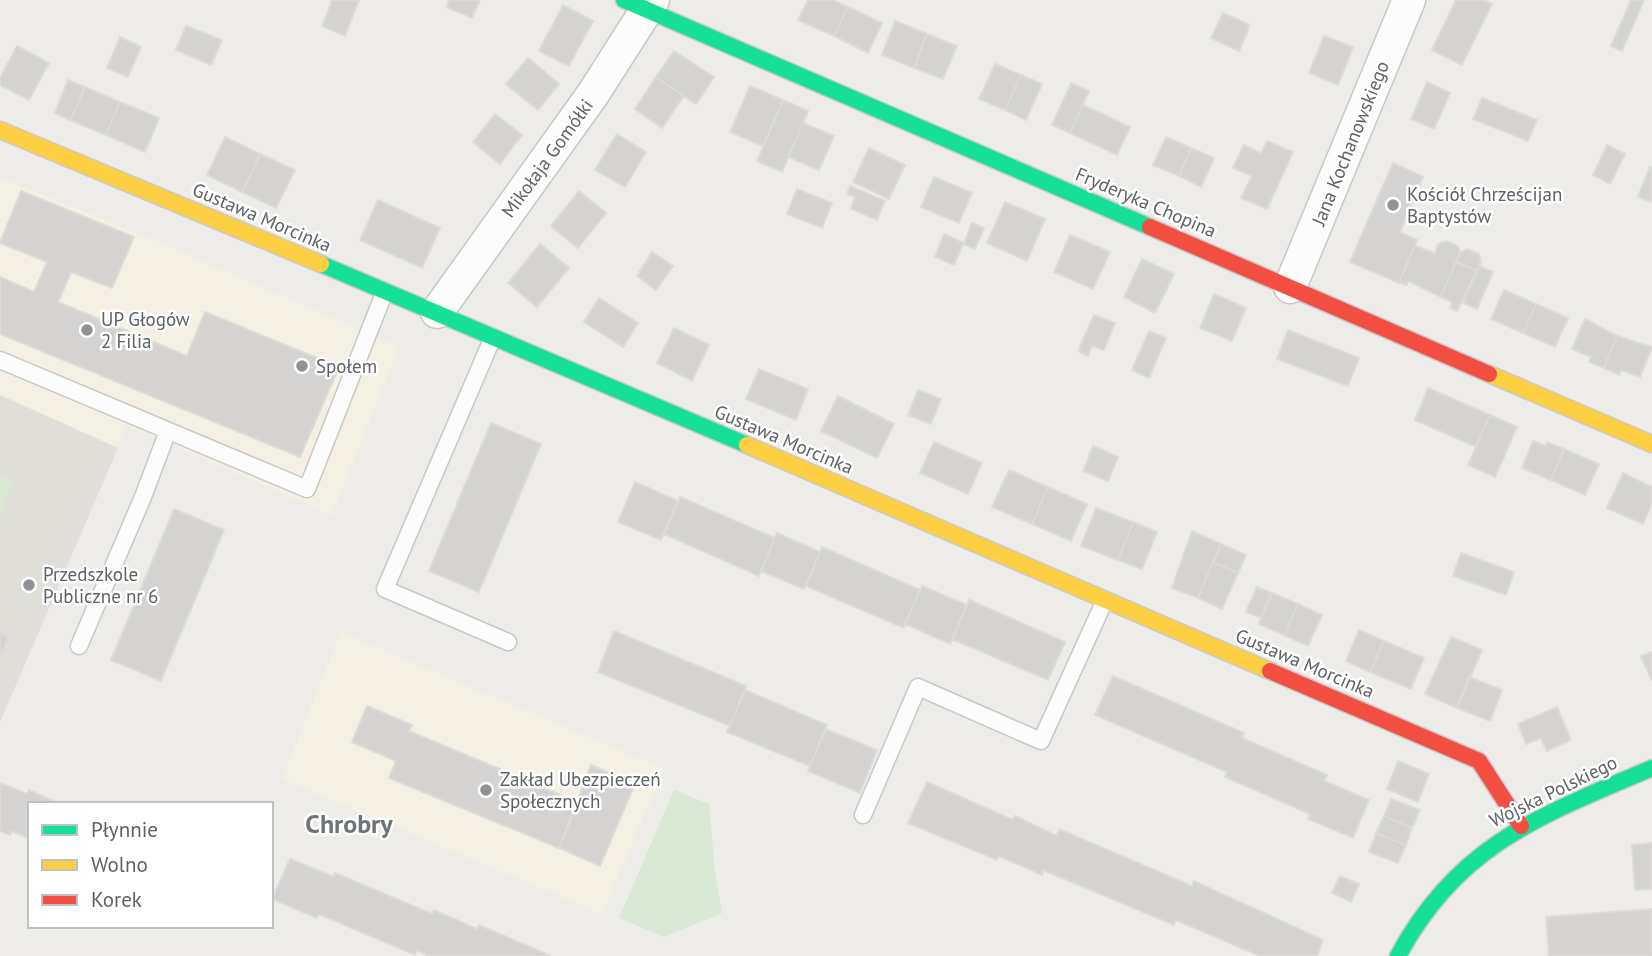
<svg xmlns="http://www.w3.org/2000/svg" width="1652" height="956" font-family="'PT Sans',sans-serif">
<style>
.commercial{fill:#f5f0e4}
.education{fill:#e0ded9}
.green{fill:#d8e8d5}
.building{fill:#d4d3d2;stroke:#dcdbd8;stroke-width:2}
.lines{fill:none;stroke-linecap:round;stroke-linejoin:round}
.lane-casing{stroke:#c8c8c8;stroke-width:19}
.street-casing{stroke:#c8c8c8;stroke-width:35}
.fast-casing{stroke:#cacaca;stroke-width:19}
.slow-casing{stroke:#cacaca;stroke-width:19}
.jam-casing{stroke:#cacaca;stroke-width:19}
.lane{stroke:#fcfcfc;stroke-width:16}
.street{stroke:#fcfcfc;stroke-width:32}
.fast{stroke:#16e098;stroke-width:16}
.slow{stroke:#ffcf43;stroke-width:16}
.jam{stroke:#f24e42;stroke-width:16}
.poi-dot{fill:#909294;stroke:#fff;stroke-width:2.5}
.labels{text-anchor:middle;dominant-baseline:central;stroke-width:5;stroke-linejoin:round;paint-order:stroke}
.street-label{font-size:19px;fill:#5e6266;stroke:#fff}
.poi-label{font-size:19px;fill:#5e6266;stroke:#fff;text-anchor:start}
.district-label{font-size:26px;font-weight:bold;fill:#6f7478;stroke:#fff}
</style>
<rect width="100%" height="100%" fill="#edece9"/>
<path class="commercial" d="M0 177 159 242 399 347 332 515 127 426 118 448 0 395Z
M341 632 664 769 602 914 282 779Z"/>
<path class="education" d="M0 395 118 448 0 722Z"/>
<path class="green" d="M0 476 13 481 0 514Z
M674 790 709 804 715 872 722 913 664 937 619 918Z"/>
<path class="building" d="M332 0H359L345 36 322 26Z
M449 0H480L472 18 446 7Z
M808 0H833L848 7 834 36 798 20Z
M1456 0H1483L1492 4 1462 65 1432 50Z
M1631 0H1644L1622 51 1611 46Z
M563 5 593 21 569 66 539 51Z
M848 7 882 23 868 53 834 36Z
M1223 13 1250 25 1239 51 1211 38Z
M895 21 927 34 914 68 882 55Z
M186 26 222 40 211 65 176 50Z
M927 34 957 46 943 79 914 68Z
M1324 36 1353 47 1338 85 1309 73Z
M120 37 141 47 128 77 107 68Z
M17 46 49 63 29 100 0 85V78Z
M674 51 714 77 696 104 656 77Z
M528 58 559 84 538 110 506 84Z
M995 64 1021 75 1005 110 979 99Z
M1021 75 1042 84 1026 120 1005 110Z
M656 77 684 96 662 128 635 109Z
M68 80 85 87 70 120 55 113Z
M1427 82 1450 93 1434 129 1411 119Z
M1071 83 1089 91 1070 133 1052 125Z
M750 86 783 100 763 146 730 132Z
M85 87 120 102 106 135 70 120Z
M1482 98 1537 120 1528 141 1473 119Z
M783 100 808 111 782 172 757 161Z
M120 102 159 118 145 152 106 135Z
M1083 105 1130 127 1117 155 1070 133Z
M495 114 522 135 500 164 473 142Z
M803 123 834 136 819 170 788 157Z
M617 134 646 152 625 187 595 170Z
M225 137 260 154 242 192 207 175Z
M1166 137 1191 148 1179 176 1153 165Z
M1267 141 1293 152 1267 209 1241 198 1252 176 1233 168 1244 145 1261 153Z
M1607 145 1625 154 1610 184 1593 175Z
M869 148 905 165 889 199 853 182Z
M1191 148 1214 158 1201 187 1179 176Z
M260 154 295 170 276 208 242 192Z
M1393 163 1423 177 1400 232 1417 240 1399 283 1350 262Z
M1650 167 1652 168V202L1638 197Z
M934 177 972 193 959 223 921 207Z
M850 186 885 201 877 220 851 209 855 197 847 194Z
M797 189 832 203 822 228 787 214Z
M21 191 134 237 112 288 71 272 58 302 187 356 205 312 339 367 300 457 0 334V277L34 292 47 262 0 243Z
M579 191 606 213 578 248 551 226Z
M378 200 440 228 422 268 360 240Z
M1005 202 1045 219 1027 261 987 243Z
M972 223 984 228 975 249 963 244 954 265 935 257 944 234 964 243Z
M1070 235 1110 252 1093 289 1054 272Z
M1446 241 1458 246 1460 253 1441 297 1408 281 1406 285 1399 282 1415 245 1435 254 1438 244Z
M540 244 569 268 537 307 508 283Z
M1467 249 1479 254 1481 262 1477 271 1456 262 1460 253Z
M652 252 673 266 656 290 637 276Z
M1142 259 1174 274 1155 313 1124 297Z
M1456 262 1477 271 1457 311 1450 308 1452 302 1441 297Z
M1479 266 1493 272 1477 309 1463 303Z
M1504 290 1536 304 1523 333 1491 319Z
M1214 294 1246 308 1232 341 1200 328Z
M599 298 638 323 623 347 584 322Z
M1536 304 1568 318 1555 347 1523 333Z
M1094 315 1115 323 1104 350 1092 346 1088 356 1078 351Z
M1585 319 1617 336 1604 368 1589 362 1591 357 1572 349Z
M674 328 709 345 692 381 657 363Z
M1288 330 1359 358 1348 386 1277 359Z
M1149 331 1166 338 1149 378 1132 370Z
M1617 336 1652 347 1640 377 1621 370 1619 375 1604 368Z
M759 369 808 389 796 420 746 399Z
M1428 388 1490 415 1476 447 1415 420Z
M918 390 941 399 931 424 908 415Z
M838 396 894 424 877 458 821 431Z
M1490 415 1517 427 1495 477 1468 465Z
M491 423 541 444 479 592 429 571Z
M1533 441 1546 446 1547 442 1564 449 1551 480 1522 468Z
M934 442 982 463 968 494 920 473Z
M1093 446 1118 457 1108 481 1083 471Z
M1564 449 1599 464 1585 495 1551 480Z
M1009 470 1048 487 1032 524 992 507Z
M1623 473 1652 487V503L1643 524 1607 508Z
M635 482 678 501 661 540 618 522Z
M1048 487 1087 504 1071 541 1032 524Z
M680 497 775 538 759 576 664 534Z
M1096 508 1133 522 1118 560 1081 546Z
M174 509 224 530 161 681 111 660Z
M1133 522 1157 532 1142 569 1118 560Z
M1192 531 1221 544 1198 598 1172 588Z
M777 533 820 552 804 589 761 571Z
M1221 544 1246 555 1238 573 1213 562Z
M822 547 920 590 904 628 806 586Z
M1461 553 1514 572 1506 595 1453 576Z
M1213 562 1238 573 1222 609 1198 598Z
M922 586 967 605 950 644 905 624Z
M1257 587 1272 593 1261 618 1246 612Z
M1272 593 1298 604 1284 635 1259 624Z
M969 600 1065 642 1048 680 952 639Z
M1298 604 1322 615 1308 646 1284 635Z
M1359 630 1384 641 1370 672 1346 661Z
M614 631 746 686 730 726 598 672Z
M0 633 9 637 0 657Z
M1451 637 1482 650 1457 708 1425 694Z
M1384 641 1424 658 1411 689 1370 672Z
M1652 652V681L1641 656Z
M1113 676 1244 733 1242 738 1327 775 1324 781 1369 800 1353 838 1308 819 1310 814 1225 777 1227 772 1095 715Z
M1469 677 1502 690 1490 721 1457 708Z
M745 690 827 725 810 766 727 732Z
M367 706 412 725 409 731 578 802 559 848 389 778 396 761 352 742Z
M1557 707 1571 740 1547 751 1541 738 1526 744 1518 724Z
M825 729 877 750 860 793 808 771Z
M1398 761 1429 774 1418 802 1387 789Z
M591 765 635 784 600 866 559 848Z
M927 782 1013 820 1015 816 1057 836 1059 829 1192 886 1194 881 1323 940 1317 956H1260L1176 920 1174 925 1043 870 1042 875 999 856 997 860 908 823Z
M0 783 27 794 29 790 60 804H30V839L12 831 10 835 0 831Z
M1391 799 1420 810 1412 828 1384 816Z
M1384 816 1412 828 1406 845 1376 833Z
M1376 833 1406 845 1398 863 1369 852Z
M1652 843V889L1635 890 1632 845Z
M290 859 334 877 335 873 432 914 434 910 477 929 479 925 551 956H429L417 950 415 955 319 914 317 918 272 899Z
M1340 876 1359 884 1351 902 1332 893Z
M1652 909V956H1549L1546 917Z"/>
<g class="lines">
<g class="lane-casing">
<path id="lane" d="M493 337 385 589 508 642
M0 360 307 489 385 291
M79 646 143 497 167 433
M863 815 918 687 1041 741 1105 600"/>
</g>
<g class="street-casing">
<path id="street" d="M1290 287 1409 0
M437 312 593 94 653 0"/>
</g>
<g class="fast-casing">
<path id="fast" d="M624 0 1150 227
M321 264 747 445
M1398 956C1458 844 1542 815 1652 768"/>
</g>
<g class="slow-casing">
<path id="slow" d="M0 130 321 264
M1489 374 1652 444
M747 445 1270 671"/>
</g>
<g class="jam-casing">
<path id="jam" d="M1150 227 1489 374
M1270 671 1479 761 1521 826"/>
</g>
<use href="#lane" class="lane"/>
<use href="#street" class="street"/>
<use href="#fast" class="fast"/>
<use href="#slow" class="slow"/>
<use href="#jam" class="jam"/>
</g>
<g class="poi-dot">
<circle cx="1393" cy="205" r="7"/>
<circle cx="87" cy="330" r="7"/>
<circle cx="302" cy="366" r="7"/>
<circle cx="29" cy="585" r="7"/>
<circle cx="486" cy="790" r="7"/>
</g>
<g class="labels">
<g class="street-label">
<text transform="translate(1350 143) rotate(-68)">Jana Kochanowskiego</text>
<text transform="translate(547 158) rotate(-54)">Mikołaja Gomółki</text>
<text transform="translate(1146 202) rotate(23)">Fryderyka Chopina</text>
<text transform="translate(262 217) rotate(23)">Gustawa Morcinka</text>
<text transform="translate(784 439) rotate(23)">Gustawa Morcinka</text>
<text transform="translate(1305 663) rotate(23)">Gustawa Morcinka</text>
<text transform="translate(1553 791) rotate(-26)">Wojska Polskiego</text>
</g>
<g class="poi-label">
<text x="1407" y="194">Kościół Chrześcijan<tspan x="1407" dy="22">Baptystów</tspan></text>
<text x="101" y="319">UP Głogów<tspan x="101" dy="22">2 Filia</tspan></text>
<text x="316" y="366">Społem</text>
<text x="43" y="574">Przedszkole<tspan x="43" dy="22">Publiczne nr 6</tspan></text>
<text x="500" y="779">Zakład Ubezpieczeń<tspan x="500" dy="22">Społecznych</tspan></text>
</g>
<g class="district-label">
<text x="349" y="823">Chrobry</text>
</g>
</g>
<rect x="28" y="802" width="245" height="126" fill="#ffffff" stroke="#bfc0c2" stroke-width="2"/>
<rect x="42" y="825" width="35" height="10" fill="#16e098" stroke="#bfc0c2" stroke-width="2"/>
<text x="91" y="837" font-size="21" fill="#5e6266">Płynnie</text>
<rect x="42" y="860" width="35" height="10" fill="#ffcf43" stroke="#bfc0c2" stroke-width="2"/>
<text x="91" y="872" font-size="21" fill="#5e6266">Wolno</text>
<rect x="42" y="895" width="35" height="10" fill="#f24e42" stroke="#bfc0c2" stroke-width="2"/>
<text x="91" y="907" font-size="21" fill="#5e6266">Korek</text>
</svg>
